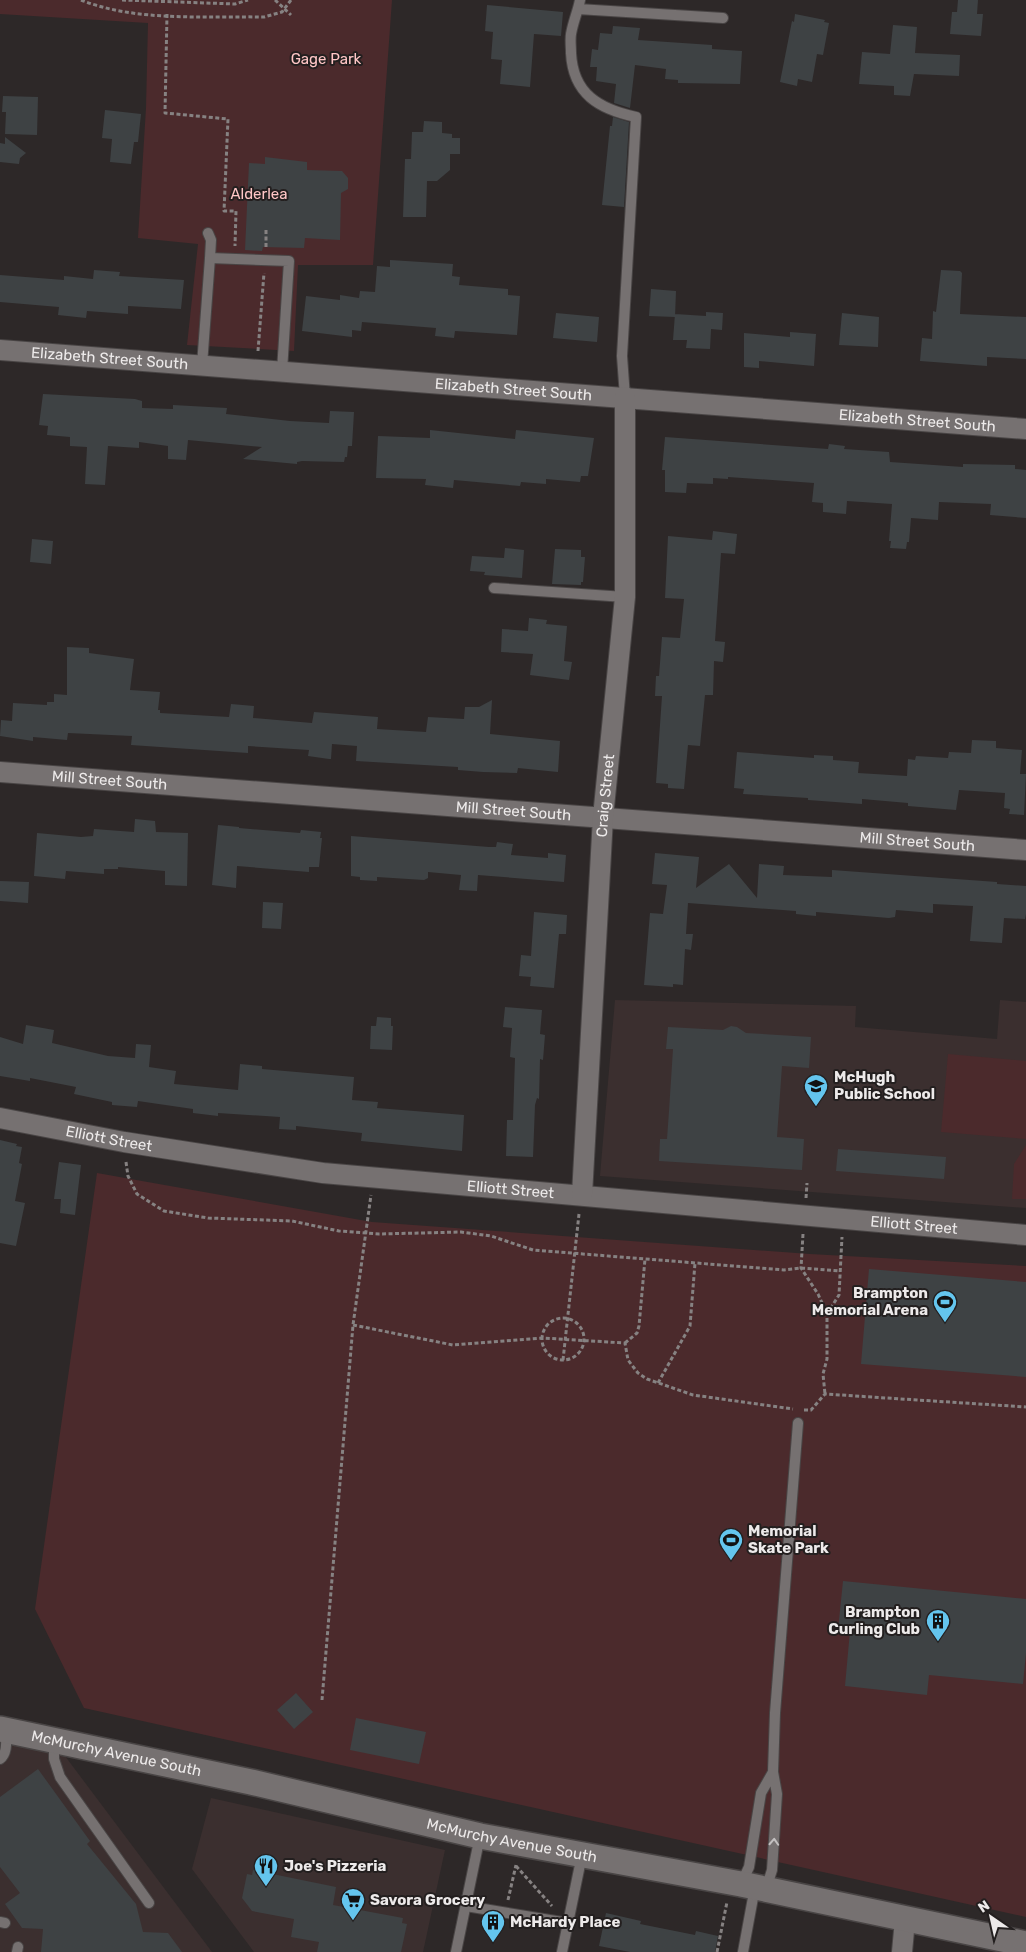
<svg xmlns="http://www.w3.org/2000/svg" width="1026" height="1952" font-family="Rubik,sans-serif">
<style>
.built{fill:#3b2f2f}
.green{fill:#4b2a2c}
.building{fill:#3e4244}
.lines{fill:none;stroke-linecap:round;stroke-linejoin:round}
.service-casing{stroke:#494545;stroke-width:12}
.minor-casing{stroke:#494545;stroke-width:22}
.tertiary-casing{stroke:#494545;stroke-width:28}
.path{stroke:#868282;stroke-width:3;stroke-dasharray:4 2.5;stroke-linecap:butt}
.service{stroke:#767171;stroke-width:10}
.minor{stroke:#767171;stroke-width:20}
.tertiary{stroke:#767171;stroke-width:25}
.oneway{stroke:#c3c0c0}
.labels{text-anchor:middle;dominant-baseline:central;stroke-width:4;stroke-linejoin:round;paint-order:stroke}
.park-label{font-size:15px;fill:#ffc6c6;stroke:#231f1f}
.street-label{font-size:15px;fill:#edeaea;stroke:#231f1f}
.poi-label{font-size:15px;font-weight:bold;fill:#edeaea;stroke:#231f1f;text-anchor:start}
</style>
<rect width="100%" height="100%" fill="#2d2828"/>
<path class="built" d="M615 1000 856 1006 855 1027 997 1039 1000 1000 1026 1002V1208L600 1176Z
M0 1744 62 1752 212 1952H0Z
M211 1798 445 1850 423 1952H254L192 1869Z"/>
<path class="green" d="M0 0H392L373 265H298L294 351 187 345 198 244 138 238 146 108 148 23 0 14Z
M948 1054 1026 1061V1139L941 1132Z
M1026 1145V1199H1012L1014 1164Z
M97 1173 372 1222 810 1254 1026 1266V1917L84 1708 35 1609Z"/>
<path class="building" d="M958 0H978L977 14H983L981 36 950 34 952 12H957Z
M487 5 563 12 561 36 534 34 530 87 500 84 502 60 491 59 493 32 485 31Z
M795 14 825 20 824 22 829 23 823 55 817 54 812 82 798 79 797 86 780 82 792 21 794 22Z
M893 25 917 27 915 53 960 55 959 76 914 74 910 96 894 95V86L859 84 862 52 890 54Z
M613 26 640 28 638 40 712 45V49L742 51 740 84 678 83V80L665 79 666 69 635 65 630 108 614 103 616 84 596 81 597 67H590L592 49 598 50 600 33 612 34Z
M3 96 38 97 37 135 5 134 6 112H2Z
M105 110 141 114 138 142H134L131 164 110 162 112 139 102 138Z
M613 117 629 122 624 207 602 205 610 126H612Z
M424 121 442 122V133L452 134V138H460V154H450V170L437 181H427L426 217H403L405 159H411L412 132H423Z
M5 137 26 153 20 158 19 164 0 162V143L5 144Z
M265 157 307 162V170L342 171 348 178V189L341 193 340 240 305 238 304 248 263 247 262 251 245 250 249 163 265 164Z
M390 260 453 264 452 276 460 277 459 285 508 289V295L520 296 517 335 455 331 454 338 435 336 436 328 362 322 361 331 352 330V337L302 331 306 296 340 300V295L359 298 360 291 375 292 377 266 390 267Z
M94 270 120 272 119 276 184 280 181 309 128 306V314L87 311 86 318 58 315 59 307 0 302V275L64 280V276L93 279Z
M941 270 960 271 962 273 960 314 1026 317V359L987 357V366L920 361 922 338 932 339 933 311 936 312Z
M651 289 676 291 675 317 649 316Z
M706 312 723 313 722 330 711 329 710 349 686 348 687 340H673L675 314 706 316Z
M556 313 599 317 597 342 553 338Z
M842 313 879 317 878 347 839 345Z
M790 332 816 334 814 366 759 361V368L744 367V333L790 337Z
M43 394 135 399 142 401V408L173 409V405L227 408 226 414 290 421 329 423 330 411 354 412 352 446H348L347 457H345L344 462 302 461 297 462V464L243 459 262 447 188 440 186 460 168 459V446L139 442V448L108 446 105 485 85 484 87 447 70 446V437L47 435 48 426 39 425Z
M430 430 515 439 516 430 594 438 588 476H581L580 482 546 479V484L521 482 520 486 454 480 453 488 425 485 426 479 376 478 378 436 430 438Z
M665 437 828 449 829 444 845 446 844 449 889 452 890 462 963 467V464L1015 465V469L1026 470V518L990 515 991 504 939 502 938 520 911 518 909 542H907L906 549 890 548 891 541H889L892 504 847 501 846 514 823 512V503L812 502 814 483 728 477V479L713 478V484L687 483 686 493 665 492V470H662Z
M713 531 737 534 735 554 721 553 715 641 725 642 723 662 714 661 713 695H705L700 746 688 745 684 789 668 788V784L656 783 662 696H655L656 676H659L662 637 680 638 684 599 665 598 668 536 712 540Z
M32 539 53 541 51 564 30 562Z
M505 548 524 550 522 578 484 575 485 572 470 571 472 556 504 558Z
M555 549 581 550V557H585L583 582H581V585L552 584Z
M529 618 547 620 546 624 567 626 564 661 572 662 569 680 530 675 533 654 501 652 502 629 528 631Z
M67 647 89 648V653L134 659 130 690 160 692 158 710H160V713L229 717 231 704 254 706 253 718 312 723 314 712 378 717 377 729 426 732 428 717 464 719 465 707H479L492 700 490 734 560 741 558 772 518 768 517 773 483 772 458 770V767L356 761 357 746 332 744 331 759H329L308 756 309 750 248 746V753L131 745 132 736 68 733 67 740 33 737V741L0 736 1 720 12 721 13 703 47 705V702H54V694L67 695Z
M972 740 996 741V748L1022 750 1020 774H1026L1024 815 1009 814 1010 809 1004 808 1005 793 959 790 956 810 908 806V803L862 799V804L808 800V798L743 794 744 789 734 788 737 752 814 758V755L833 756V760L859 762 858 773 907 776 908 759 915 760 916 756 948 758 949 752 971 753Z
M135 819 155 821 156 832 188 833 187 886 165 885V871L118 867V869H104V874L66 871 65 879 34 876 37 833 81 837 93 836 94 829 134 832Z
M218 825 239 827V828L300 833 301 830 321 832 320 838H322L319 867H309V872L237 866 236 888 212 885Z
M351 836 489 847H496L497 842 513 844 511 855 548 858V853L566 855 564 882 478 875 477 891 459 890 461 875 428 872V878L424 880 377 877V881L360 880V877L351 876Z
M655 853 699 857 696 888 729 864 757 898 759 864 784 866 783 875 832 877V870L997 882V884L1026 886V914L1025 919 1004 918 1002 943 970 941 973 906 933 904V913L896 910 895 917 889 918 816 912V916L796 914V911L688 903 686 934H693L691 950 685 949 683 985 673 984V987L644 985 650 913 663 914 667 885 652 884Z
M0 881 29 882 28 903 0 901Z
M263 902 283 903 281 929 262 928Z
M534 912 567 915 566 934H559L554 988 530 986 531 977 519 976 521 955 531 956Z
M505 1007 542 1010 540 1034 545 1035 543 1060 540 1059 539 1099 537 1098 535 1105 533 1157 506 1156 507 1120H513L515 1058 510 1057 512 1028 503 1027Z
M377 1017 391 1018V1026H393L392 1050 370 1049 371 1026H376Z
M26 1025 54 1030 52 1043 108 1056 135 1058 136 1044 151 1045 149 1067 176 1071 174 1084 238 1090 240 1064 262 1066V1069L354 1077 352 1100 378 1102 377 1108 464 1115 462 1151 361 1141 362 1133 296 1126V1130L279 1129 280 1117 218 1113V1116L193 1113V1109L138 1101 137 1107 112 1105V1102L74 1094 76 1087 30 1078V1081L0 1076V1037L23 1044Z
M731 1026 737 1027 746 1033 811 1037 809 1068 782 1066 777 1137 804 1139 802 1170 659 1161 660 1139H667L669 1111 673 1049H666L668 1027 723 1030Z
M0 1140 17 1144 16 1146 22 1147 19 1163 22 1164 15 1201 25 1203 16 1246 0 1243Z
M838 1149 946 1157 944 1179 836 1171Z
M59 1162 81 1165 75 1215 60 1213 61 1199H54Z
M869 1269 1026 1282V1377L861 1364Z
M843 1581 1026 1599V1653L1023 1684 929 1675 927 1695 845 1686 850 1631 838 1630Z
M296 1693 313 1712 294 1729 277 1710Z
M356 1718 426 1732 419 1764 350 1750Z
M38 1769 90 1841 87 1844 136 1904 143 1932 168 1933 182 1952H41L43 1929 22 1928 5 1904 20 1893 0 1867V1797Z
M253 1870 336 1887 333 1905 403 1918 402 1923 407 1924 401 1952H317L319 1942 291 1937 294 1919 252 1911 242 1898 247 1874 252 1875Z
M606 1913 641 1921 640 1924 695 1935 696 1931 718 1936 715 1952H630L599 1946Z"/>
<g class="lines">
<g class="service-casing">
<path id="service" d="M580 0C578 11 573 22 571 34 570 40 571 47 571 53 573 94 599 109 636 117L622 356 625 397
M578 9 723 18
M210 258 289 261 282 371
M202 365 210 258 211 240 208 233
M494 588 625 597
M54 1741V1759L60 1777 149 1903
M0 1759C8 1753 6 1740 6 1731
M741 1884 749 1867 761 1793 773 1772
M766 1889 772 1870 777 1794 773 1772 775 1713 798 1423
M466 1906 568 1923
M0 1922 5 1923
M17 1952 18 1947
M456 1952 480 1836
M562 1952 582 1855
M743 1952 755 1887"/>
</g>
<g class="minor-casing">
<g id="minor">
<path id="s1" d="M0 350 1026 429"/>
<path id="s2" d="M0 772 1026 850"/>
<path id="s3" d="M0 1118 124 1142 323 1173 1026 1235"/>
<path id="s4" d="M582 1195 603 817 625 597V397"/>
<path d="M902 1952 905 1920"/>
</g>
</g>
<g class="tertiary-casing">
<g id="tertiary">
<path id="s5" d="M0 1729 251 1782 480 1836 741 1884 1026 1944"/>
</g>
</g>
<path class="path" d="M81 0C136 22 205 16 264 17L282 12 291 0
M122 0 235 4 248 0
M275 0 291 15
M167 14 165 113 228 119 224 211H236L235 246
M266 247V230
M258 351 264 273
M126 1162 128 1176 137 1194 164 1211 208 1218 292 1221 339 1231 379 1234 461 1232 491 1236 533 1250 784 1270 801 1268 840 1271
M806 1198 807 1183
M803 1234 801 1268 818 1294 827 1314V1359L823 1374 825 1394
M827 1314 839 1295 842 1237
M542 1339a21 21 0 1 1 42 0a21 21 0 1 1-42 0Z
M353 1325 453 1345 542 1338 625 1343 628 1360 638 1373 647 1379 693 1395 793 1409
M625 1343 637 1333 639 1326 645 1259
M563 1360 579 1214
M658 1383 690 1326 695 1263
M804 1410H811L825 1394 1026 1407
M322 1700 353 1325 371 1195
M516 1866 552 1906
M508 1900 516 1865
M717 1952 727 1902"/>
<use href="#service" class="service"/>
<use href="#minor" class="minor"/>
<use href="#tertiary" class="tertiary"/>
</g>
<defs><path id="oneway-chevron" d="M-2-3.5L2.5 0L-2 3.5" fill="none" stroke-width="1.6" stroke-linecap="round" stroke-linejoin="round" transform="scale(1.25)"/></defs>
<use class="oneway" href="#oneway-chevron" transform="translate(774 1842) rotate(-87)"/>
<defs>
<g id="school-pin" transform="scale(1.25)"><path d="M0 17L-7.5 6A9.5 9.5 0 1 1 7.5 6Z" fill="#64c5ee" stroke="#231f1f"/><path d="M0-5L7-2L0 1L-7-2ZM-4 1L0 2.5L4 1V4Q0 6-4 4Z" fill="#111"/></g>
<g id="stadium-pin" transform="scale(1.25)"><path d="M0 17L-7.5 6A9.5 9.5 0 1 1 7.5 6Z" fill="#64c5ee" stroke="#231f1f"/><path d="M0-5a6.5 5 0 1 0 0 10a6.5 5 0 1 0 0-10ZM-3.5-1.8h7v3.6h-7Z" fill="#111"/></g>
<g id="building-pin" transform="scale(1.25)"><path d="M0 17L-7.5 6A9.5 9.5 0 1 1 7.5 6Z" fill="#64c5ee" stroke="#231f1f"/><path d="M-4-6H4V6H1V3H-1V6H-4ZM-2.5-4.3h1.7v1.8h-1.7ZM.8-4.3h1.7v1.8H.8ZM-2.5-1h1.7V.8h-1.7ZM.8-1h1.7V.8H.8Z" fill="#111"/></g>
<g id="restaurant-pin" transform="scale(1.25)"><path d="M0 17L-7.5 6A9.5 9.5 0 1 1 7.5 6Z" fill="#64c5ee" stroke="#231f1f"/><path d="M-5-6h1v4h1v-4h1v4h1v-4h1v5L-1.5 .5V6h-2V.5L-5-1ZM5-6V6H3V1.5H1.5Q1.5-4 5-6Z" fill="#111"/></g>
<g id="supermarket-pin" transform="scale(1.25)"><path d="M0 17L-7.5 6A9.5 9.5 0 1 1 7.5 6Z" fill="#64c5ee" stroke="#231f1f"/><path d="M-6-5.5h2.5l.6 2H6L4.5 2H-2.5L-4.4-4H-6ZM-1.5 3.2a1.3 1.3 0 1 0 .1 0ZM3 3.2a1.3 1.3 0 1 0 .1 0Z" fill="#111"/></g>
</defs>
<g fill-rule="evenodd">
<use href="#school-pin" x="816" y="1086"/>
<use href="#stadium-pin" x="945" y="1302"/>
<use href="#stadium-pin" x="731" y="1540"/>
<use href="#building-pin" x="938" y="1621"/>
<use href="#restaurant-pin" x="266" y="1866"/>
<use href="#supermarket-pin" x="353" y="1900"/>
<use href="#building-pin" x="493" y="1922"/>
</g>
<g class="labels">
<g class="park-label">
<text x="326" y="59">Gage Park</text>
<text x="259" y="194">Alderlea</text>
</g>
<g class="street-label">
<text stroke="none"><textPath href="#s1" startOffset="110">Elizabeth Street South</textPath></text>
<text stroke="none"><textPath href="#s1" startOffset="515">Elizabeth Street South</textPath></text>
<text stroke="none"><textPath href="#s1" startOffset="920">Elizabeth Street South</textPath></text>
<text stroke="none"><textPath href="#s2" startOffset="110">Mill Street South</textPath></text>
<text stroke="none"><textPath href="#s4" startOffset="400">Craig Street</textPath></text>
<text stroke="none"><textPath href="#s2" startOffset="515">Mill Street South</textPath></text>
<text stroke="none"><textPath href="#s2" startOffset="920">Mill Street South</textPath></text>
<text stroke="none"><textPath href="#s3" startOffset="111">Elliott Street</textPath></text>
<text stroke="none"><textPath href="#s3" startOffset="516">Elliott Street</textPath></text>
<text stroke="none"><textPath href="#s3" startOffset="921">Elliott Street</textPath></text>
<text stroke="none"><textPath href="#s5" startOffset="119">McMurchy Avenue South</textPath></text>
<text stroke="none"><textPath href="#s5" startOffset="524">McMurchy Avenue South</textPath></text>
</g>
<g class="poi-label">
<text x="834" y="1077">McHugh<tspan x="834" dy="17">Public School</tspan></text>
<text x="928" y="1293" text-anchor="end">Brampton<tspan x="928" dy="17">Memorial Arena</tspan></text>
<text x="748" y="1531">Memorial<tspan x="748" dy="17">Skate Park</tspan></text>
<text x="920" y="1612" text-anchor="end">Brampton<tspan x="920" dy="17">Curling Club</tspan></text>
<text x="284" y="1866">Joe's Pizzeria</text>
<text x="370" y="1900">Savora Grocery</text>
<text x="510" y="1922">McHardy Place</text>
</g>
</g>
<g transform="translate(991 1917) rotate(326)" stroke="#231f1f" stroke-width="4" paint-order="stroke">
<path d="M0-4L9 19L0 12L-9 19Z" fill="#edeaea"/>
<text y="-8" font-size="14" font-weight="bold" text-anchor="middle" fill="#edeaea">N</text>
</g>
</svg>
